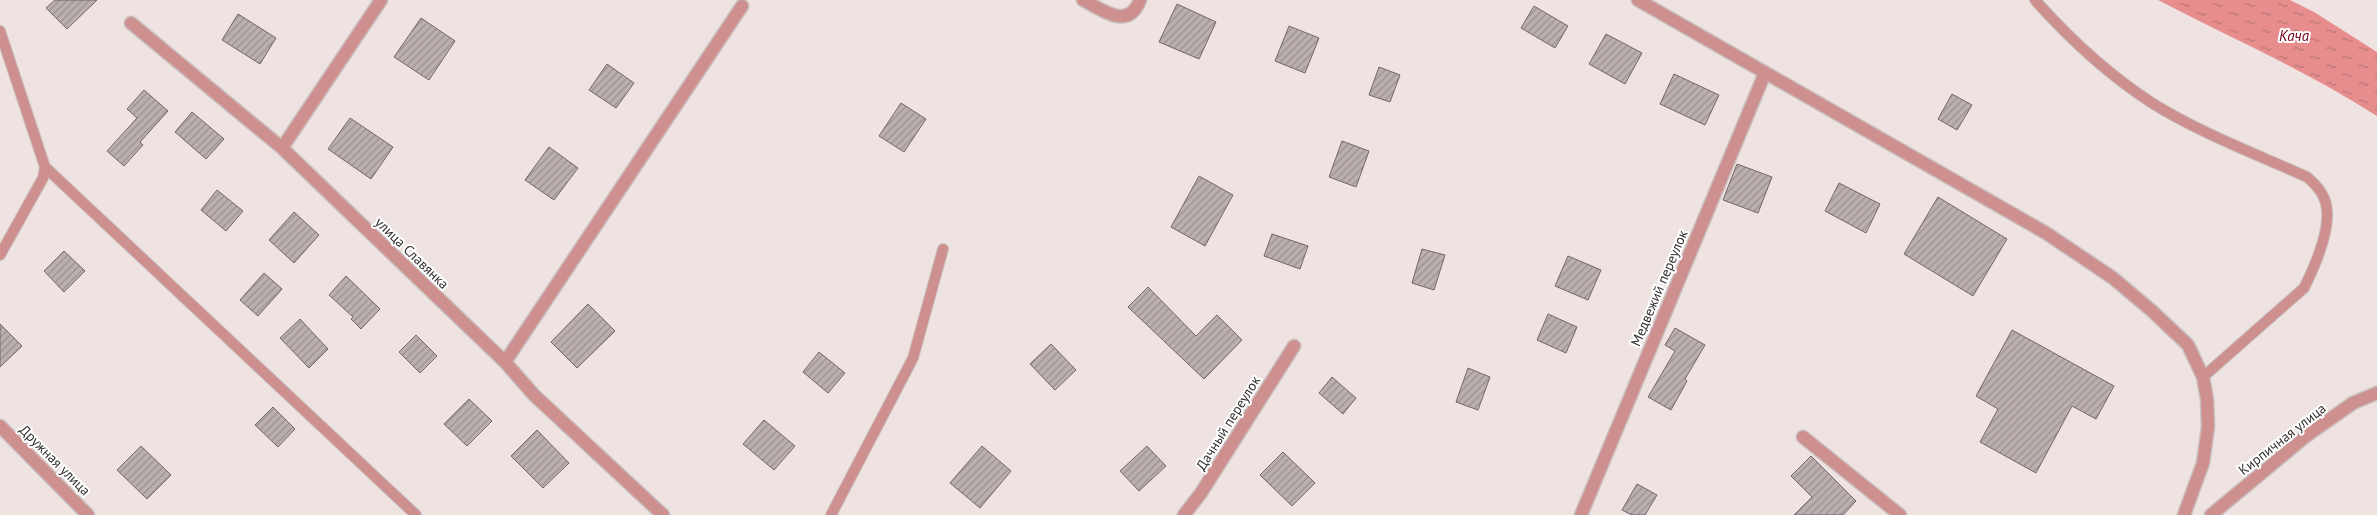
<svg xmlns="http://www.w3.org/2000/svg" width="2377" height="515" font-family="'PT Sans',sans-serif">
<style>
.water{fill:url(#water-ripples)}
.building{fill:url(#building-hatch);stroke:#716766}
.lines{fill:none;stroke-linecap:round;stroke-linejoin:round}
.service-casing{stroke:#c9bfbe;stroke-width:12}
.minor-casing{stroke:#c9bfbe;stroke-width:15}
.service{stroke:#ce8f8f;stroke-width:10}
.minor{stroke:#ce8f8f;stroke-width:12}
.labels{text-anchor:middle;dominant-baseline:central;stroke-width:4;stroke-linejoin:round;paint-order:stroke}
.street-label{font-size:14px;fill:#332e2e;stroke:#fff}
.water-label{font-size:15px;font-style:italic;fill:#700018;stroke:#fff}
</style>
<defs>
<pattern id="water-ripples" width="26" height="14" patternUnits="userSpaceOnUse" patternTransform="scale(1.25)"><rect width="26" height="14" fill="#e78d8d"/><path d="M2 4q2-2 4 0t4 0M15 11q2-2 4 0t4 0" fill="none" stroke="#bc7474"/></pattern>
<pattern id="building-hatch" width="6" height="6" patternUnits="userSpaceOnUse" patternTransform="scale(1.25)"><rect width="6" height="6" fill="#bbb0af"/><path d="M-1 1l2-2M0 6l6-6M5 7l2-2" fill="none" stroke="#99908f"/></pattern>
</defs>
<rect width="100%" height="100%" fill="#efe3e2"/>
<path class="water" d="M2158 0H2290L2314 12 2377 52V116C2307 71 2231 38 2158 0Z"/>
<path class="building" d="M55 0H97L67 29 46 8Z
M1177 4 1216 22 1199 59 1159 42Z
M1534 6 1568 26 1555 48 1521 28Z
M238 14 276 38 260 64 222 40Z
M421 18 455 41 429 80 394 57Z
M1289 26 1319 38 1305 73 1275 61Z
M1606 34 1642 53 1625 84 1589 64Z
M607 64 634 83 616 108 589 90Z
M1379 67 1400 75 1390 102 1369 95Z
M1674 74 1719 95 1705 125 1660 104Z
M144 90 168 111 140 142 143 145 124 166 107 151 137 118 127 109Z
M1952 94 1972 105 1957 130 1938 119Z
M901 103 926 119 904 152 879 136Z
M192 112 224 139 206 159 175 132Z
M350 118 393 147 371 179 328 149Z
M1342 141 1369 151 1356 187 1329 177Z
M549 147 578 168 554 200 525 180Z
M1737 164 1772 177 1758 213 1723 200Z
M1199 176 1233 195 1205 246 1171 227Z
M1839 183 1880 204 1866 233 1825 211Z
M217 190 243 211 226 231 201 210Z
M1938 197 2007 239 1973 296 1904 254Z
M294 212 319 235 294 263 269 240Z
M1272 234 1308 246 1300 269 1264 256Z
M1422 249 1445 255 1434 290 1412 283Z
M64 251 85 271 64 292 44 271Z
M1568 256 1601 270 1588 300 1555 286Z
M264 273 282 289 258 316 240 300Z
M346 276 380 309 361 329 351 319 353 317 329 295Z
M1148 287 1196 336 1217 315 1242 340 1204 379 1128 307Z
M588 304 615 331 577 368 551 342Z
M1548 314 1577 327 1566 353 1537 340Z
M300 319 328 349 309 368 280 338Z
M0 324 22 346 0 367Z
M1675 328 1705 345 1685 379 1687 381 1671 410 1648 397 1675 351 1665 345Z
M2012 330 2114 386 2096 419 2072 406 2036 473 1980 442 1998 409 1976 396Z
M416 335 437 356 420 373 399 352Z
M1051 344 1076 370 1055 390 1030 364Z
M819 352 845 373 828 393 803 372Z
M1468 368 1490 377 1478 410 1456 402Z
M1332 377 1356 398 1343 414 1319 393Z
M469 399 492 421 467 446 444 424Z
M273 407 295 429 278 447 255 425Z
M764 420 795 446 774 470 743 444Z
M537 430 569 463 543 488 511 456Z
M141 446 171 475 147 499 117 470Z
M982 446 1011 471 980 508 950 483Z
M1147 446 1166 466 1139 491 1120 471Z
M1283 452 1315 483 1292 506 1260 475Z
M1811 456 1856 501 1843 515H1794L1812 497 1791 476Z
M1637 484 1657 495 1645 515H1632L1622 510Z"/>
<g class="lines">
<g class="service-casing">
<path id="service" d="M2035 0C2069 38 2109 75 2152 103 2200 133 2256 154 2307 177 2314 183 2321 190 2324 198 2335 223 2315 266 2304 288L2203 377
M0 31 45 167 43 178 0 255
M45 167 416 515
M831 515 913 358 943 249"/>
</g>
<g class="minor-casing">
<path id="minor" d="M1083 0C1103 10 1128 31 1140 0
M1638 0 2046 233 2113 278 2152 311 2188 345 2203 377 2207 399 2208 427 2203 463 2184 515
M131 23 282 148 505 362 534 395 663 515
M282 148 381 0
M505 362 742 6
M0 426 88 515
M1803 437 1900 515
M1184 515 1201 493 1294 346
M1581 515 1765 73
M2211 515 2306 436 2353 403 2377 393"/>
</g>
<use href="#service" class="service"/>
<use href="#minor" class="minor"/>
</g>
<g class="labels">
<g class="street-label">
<text transform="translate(412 253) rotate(44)">улица Славянка</text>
<text transform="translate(1659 288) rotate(-67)">Медвежий переулок</text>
<text transform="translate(1228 423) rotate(-58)">Дачный переулок</text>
<text transform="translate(2282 439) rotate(-38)">Кирпичная улица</text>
<text transform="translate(55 460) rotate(45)">Дружная улица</text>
</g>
<g class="water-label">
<text x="2294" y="35">Кача</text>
</g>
</g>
</svg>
